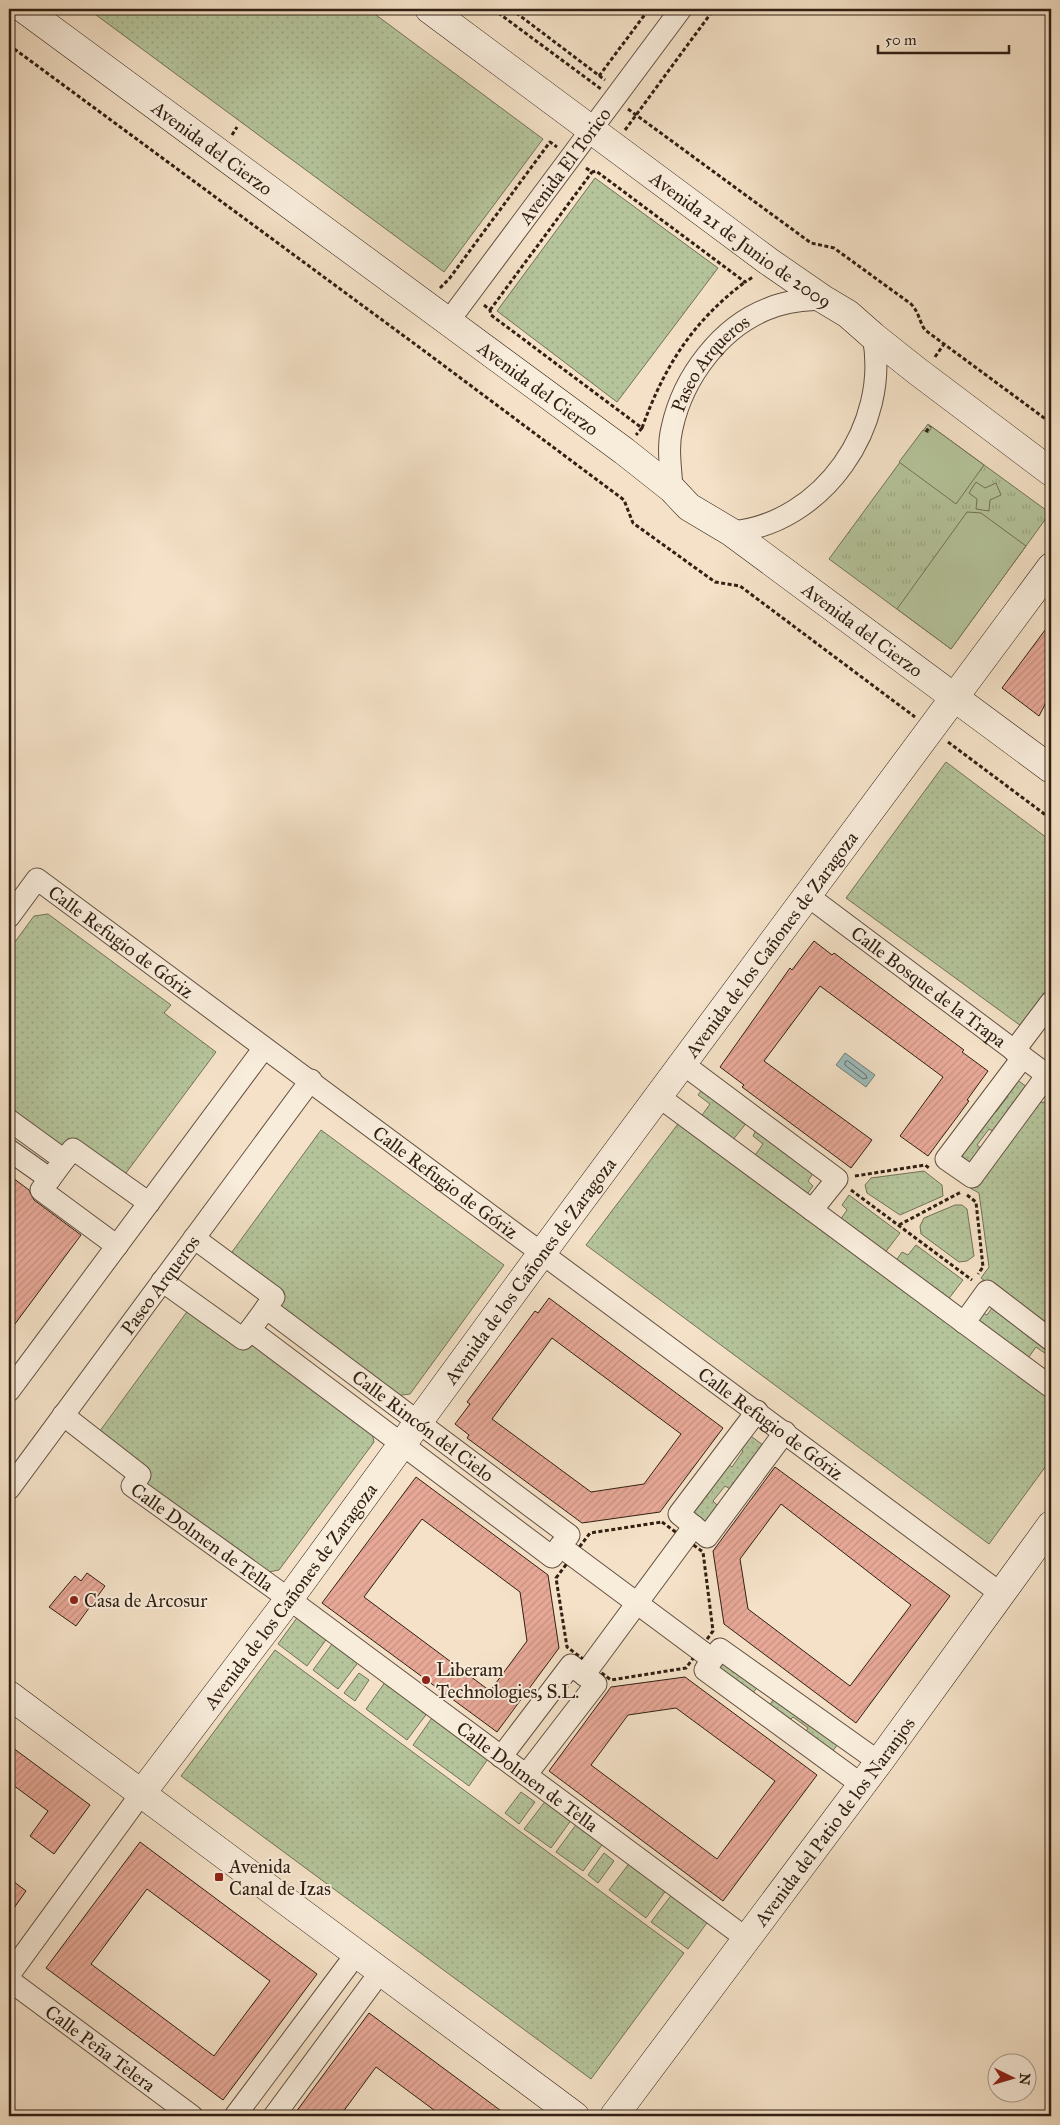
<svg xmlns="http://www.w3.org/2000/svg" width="1060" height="2125" font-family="'IM FELL Great Primer',serif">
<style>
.grass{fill:url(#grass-dots);stroke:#737257}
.park{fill:url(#park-tufts);stroke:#737257}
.pitch{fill:#b5c49b;stroke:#737257}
.water{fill:#9dbcbc;stroke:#727e78}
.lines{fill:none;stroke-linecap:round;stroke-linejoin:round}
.shore{stroke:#676e68;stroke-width:1}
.building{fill:url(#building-hatch);stroke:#312013;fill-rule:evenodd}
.street-casing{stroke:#625040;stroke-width:23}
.secondary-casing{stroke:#312013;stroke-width:29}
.path{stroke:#312013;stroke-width:3;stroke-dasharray:4 2.5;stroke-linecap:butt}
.street{stroke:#f8ecdb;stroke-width:21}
.secondary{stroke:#f8ecdb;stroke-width:28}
.poi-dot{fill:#8f2418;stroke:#f8ecdb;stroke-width:2}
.labels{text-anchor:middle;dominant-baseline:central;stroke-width:4;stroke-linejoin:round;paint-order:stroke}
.street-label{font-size:19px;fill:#312013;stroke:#f8ecdb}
.poi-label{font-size:19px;fill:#312013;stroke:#f8ecdb;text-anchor:start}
</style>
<defs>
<pattern id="grass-dots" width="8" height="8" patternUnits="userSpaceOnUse" patternTransform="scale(1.25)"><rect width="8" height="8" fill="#b5c49b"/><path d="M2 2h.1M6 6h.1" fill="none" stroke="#9ca885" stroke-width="1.8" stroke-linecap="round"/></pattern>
<pattern id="park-tufts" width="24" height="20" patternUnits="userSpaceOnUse" patternTransform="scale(1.25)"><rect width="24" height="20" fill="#b5c49b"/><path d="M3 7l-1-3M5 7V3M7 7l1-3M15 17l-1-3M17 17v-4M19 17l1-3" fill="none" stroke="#9ca885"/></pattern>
<pattern id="building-hatch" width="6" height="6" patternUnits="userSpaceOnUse" patternTransform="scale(1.25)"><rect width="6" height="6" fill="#e7a897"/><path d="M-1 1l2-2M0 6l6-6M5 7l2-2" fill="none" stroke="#c79081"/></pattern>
</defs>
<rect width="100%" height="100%" fill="#f4e1c7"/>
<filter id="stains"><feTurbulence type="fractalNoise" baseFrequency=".004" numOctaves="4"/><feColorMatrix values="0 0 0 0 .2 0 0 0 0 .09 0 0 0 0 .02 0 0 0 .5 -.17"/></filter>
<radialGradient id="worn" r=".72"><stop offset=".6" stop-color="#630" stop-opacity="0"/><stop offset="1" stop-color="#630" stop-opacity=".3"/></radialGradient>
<path class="grass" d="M88 9H368L543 139 444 272Z
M595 178 718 268 617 402 497 311Z
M946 762 1051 841V985L1021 1026 846 898Z
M48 914 171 1005 164 1013 216 1052 123 1177 63 1149 9 1109V950L34 916Z
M1013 1077 1027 1087 994 1132 989 1129 977 1145 982 1149 971 1163 958 1153 991 1109 996 1112 1008 1096 1003 1091Z
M703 1088 748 1121 732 1141 700 1118 710 1104 698 1095Z
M1047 1102 1051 1105V1330L981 1278 989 1267 979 1193 970 1188 1032 1103Z
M681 1120 1051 1395V1459L989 1544 586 1245Z
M757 1128 814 1172 808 1181 813 1186 805 1197 753 1158 763 1144 753 1136Z
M321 1130 504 1265 410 1394 394 1396 273 1306 229 1256Z
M924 1171 942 1185 943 1196 900 1215 867 1193 865 1185 871 1178Z
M849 1195 900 1233 884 1254 840 1220 847 1210 842 1205Z
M955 1205H962L967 1209 974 1256 967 1261 959 1262 921 1234 920 1226 924 1218Z
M916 1245 963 1280 947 1301 895 1262 902 1252 908 1255Z
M994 1305 1051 1347 1046 1354 1036 1347 1026 1361 974 1322 981 1312 987 1315Z
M189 1309 250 1338 371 1428 374 1442 279 1570 263 1573 143 1483 97 1435Z
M748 1434 763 1445 730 1489 725 1486 713 1501 718 1506 706 1522 691 1511 726 1463 732 1467 743 1451 738 1447Z
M299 1615 328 1637 307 1666 278 1644Z
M335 1640 360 1660 338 1689 313 1670Z
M275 1650 684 1953 591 2079 181 1776Z
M724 1658 760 1684 752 1694 717 1667Z
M359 1673 369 1680 355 1701 344 1693Z
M386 1681 428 1712 407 1740 366 1709Z
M775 1697 839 1743 831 1753 805 1733 808 1728 793 1717 789 1721 769 1706Z
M434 1715 490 1756 469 1786 413 1745Z
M521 1792 535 1802 519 1824 505 1813Z
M547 1799 572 1819 551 1848 524 1829Z
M578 1822 604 1842 583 1871 556 1852Z
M604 1853 614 1861 598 1883 588 1875Z
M631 1861 667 1889 646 1918 609 1890Z
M673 1893 709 1920 688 1949 651 1922Z"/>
<path class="park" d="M928 424 1050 513 951 649 829 559Z"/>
<path class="pitch" d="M932 427 984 465 956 504 899 462 923 430 928 433Z
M976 482 985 488 996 483 1001 495 990 500 989 511 976 509 977 499 969 493Z
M967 512 981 513 1026 546 951 649 897 609Z"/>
<path class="water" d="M845 1053 875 1075 866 1087 836 1065Z"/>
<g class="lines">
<path class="shore" d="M848 1061 866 1075 867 1078 863 1079 845 1065V1062Z"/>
</g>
<path class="building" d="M1051 622V693L1039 716 1002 688Z
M814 941 832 955 834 953 964 1050 962 1052 988 1071 967 1100 969 1101 928 1156 900 1136 943 1077 820 986 764 1061 872 1140 851 1168 742 1087 744 1085 720 1067 790 968 792 970Z
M9 1175 29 1190 34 1200 81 1235 9 1332Z
M549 1298 723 1428 660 1512 582 1523 467 1438 469 1435 455 1424 470 1404 467 1402 535 1311 538 1313ZM552 1338 681 1434 644 1484 591 1492 492 1419Z
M775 1467 950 1596 856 1723 724 1624 713 1551ZM781 1504 911 1605 850 1686 748 1609 740 1559Z
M416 1477 548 1575 559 1648 497 1732 322 1603ZM422 1519 520 1592 527 1641 490 1691 364 1597Z
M87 1573 105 1586 76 1626 49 1607 75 1576 81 1581Z
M685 1677 817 1775 723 1901 549 1771 611 1687ZM676 1708 775 1781 717 1859 591 1765 628 1715Z
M9 1745 90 1805 54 1854 30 1836 48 1811 9 1782Z
M140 1842 317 1974 223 2100 46 1968ZM147 1889 270 1981 214 2056 91 1964Z
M9 1878 26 1891 9 1915Z
M369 2013 508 2116H442L376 2067 340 2116H293Z"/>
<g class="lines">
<g class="street-casing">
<g id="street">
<path id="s1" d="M448 322 681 9"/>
<path id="s2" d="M672 489C671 468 667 448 672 428 683 377 721 326 770 308 787 301 805 300 823 299"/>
<path d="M731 532C823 524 891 425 873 336"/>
<path id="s3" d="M808 896 1051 1078"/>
<path id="s4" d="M9 917 37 879 1000 1593"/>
<path d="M1014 1051 1051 1002"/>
<path d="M1023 1057 946 1159 972 1177 1047 1075"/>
<path d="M683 1064 837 1179 812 1210"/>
<path d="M658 1096 1051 1387"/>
<path d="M9 1120 64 1160 50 1179 9 1150"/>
<path d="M64 1160 73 1149 149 1203"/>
<path d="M50 1179 41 1190 117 1246"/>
<path d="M194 1238 274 1297 266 1308"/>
<path d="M162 1281 243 1339 250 1330"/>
<path d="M266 1308 569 1535 552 1557 250 1330Z"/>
<path d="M964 1323 987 1291 1051 1340"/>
<path d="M9 1391 264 1048"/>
<path d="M757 1411 679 1514 707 1537 785 1432"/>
<path id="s5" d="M63 1415 140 1475 132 1486 289 1599 747 1939"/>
<path id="s6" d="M9 1489 311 1080"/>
<path d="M560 1546 712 1659"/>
<path d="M584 1675 694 1526"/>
<path d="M501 1757 571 1665 596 1684 526 1775"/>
<path d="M862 1785 705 1670 720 1649 879 1762"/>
<path d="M9 1975 141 1794"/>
<path id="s7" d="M9 1980 192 2116"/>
<path d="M235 2116 357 1953"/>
<path d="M274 2116 381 1971"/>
</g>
</g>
<g class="secondary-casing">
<g id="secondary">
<path id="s8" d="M24 9 624 451 672 489 689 507 731 532 1051 769"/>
<path id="s9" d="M429 9 768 261 823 299 848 314 873 336 917 371 1051 472"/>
<path d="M9 1695 575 2116"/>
<path id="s10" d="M141 1794 289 1599 542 1253 1051 567"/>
<path id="s11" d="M614 2116 879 1762 1051 1525"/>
</g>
</g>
<path class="path" d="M493 9 601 89
M511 9 605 80
M9 45 427 353 624 500 633 523 715 582 740 586 915 717
M599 76 649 9
M628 109 811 243 834 248 911 304C919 312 919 321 925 330L1051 423
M625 130 714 9
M232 135 237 127
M586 168 592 172 596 171 745 282 753 277
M440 288 449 279 550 142 557 147
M484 305 490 310 491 315 642 428 636 435
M490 310 592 172
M935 357 944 344
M642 428C664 367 692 322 745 282
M926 432 930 426
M948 742 1051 819
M855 1176 925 1165 929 1168
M851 1190 972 1280
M967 1195 976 1202 983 1267 978 1274
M899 1225 961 1192
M662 1522 703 1552 713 1631 686 1668 611 1680 567 1647 556 1578 590 1533Z"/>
<use href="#street" class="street"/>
<use href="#secondary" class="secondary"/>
</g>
<g class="poi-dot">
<circle cx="74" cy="1600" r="5"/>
<circle cx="426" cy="1680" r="5"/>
<rect x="214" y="1872" width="10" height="10" rx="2.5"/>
</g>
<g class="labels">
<g class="street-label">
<text stroke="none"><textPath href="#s8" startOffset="234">Avenida del Cierzo</textPath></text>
<text stroke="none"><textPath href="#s1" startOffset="195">Avenida El Torico</textPath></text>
<text stroke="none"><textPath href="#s9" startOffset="388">Avenida 21 de Junio de 2009</textPath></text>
<text stroke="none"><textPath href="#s2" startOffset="138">Paseo Arqueros</textPath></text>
<text stroke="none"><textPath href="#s8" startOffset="639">Avenida del Cierzo</textPath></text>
<text stroke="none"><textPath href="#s8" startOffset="1044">Avenida del Cierzo</textPath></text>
<text stroke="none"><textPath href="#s4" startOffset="152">Calle Refugio de Góriz</textPath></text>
<text stroke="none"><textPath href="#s10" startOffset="1058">Avenida de los Cañones de Zaragoza</textPath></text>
<text stroke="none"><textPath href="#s3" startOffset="151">Calle Bosque de la Trapa</textPath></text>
<text stroke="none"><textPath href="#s4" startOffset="556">Calle Refugio de Góriz</textPath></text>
<text stroke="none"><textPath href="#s10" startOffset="652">Avenida de los Cañones de Zaragoza</textPath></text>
<text stroke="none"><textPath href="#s6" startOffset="254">Paseo Arqueros</textPath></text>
<text stroke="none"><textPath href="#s4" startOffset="961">Calle Refugio de Góriz</textPath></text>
<text transform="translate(423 1426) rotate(37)">Calle Rincón del Cielo</text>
<text stroke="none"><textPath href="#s5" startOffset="198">Calle Dolmen de Tella</textPath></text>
<text stroke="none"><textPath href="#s10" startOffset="248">Avenida de los Cañones de Zaragoza</textPath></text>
<text stroke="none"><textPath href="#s5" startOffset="602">Calle Dolmen de Tella</textPath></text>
<text stroke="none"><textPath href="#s11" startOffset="368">Avenida del Patio de los Naranjos</textPath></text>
<text stroke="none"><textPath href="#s7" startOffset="114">Calle Peña Telera</textPath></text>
</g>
<g class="poi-label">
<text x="84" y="1600">Casa de Arcosur</text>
<text x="436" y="1669">Liberam<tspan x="436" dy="22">Technologies, S.L.</tspan></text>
<text x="229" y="1866">Avenida<tspan x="229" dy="22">Canal de Izas</tspan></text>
</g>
</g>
<rect width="1060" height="2125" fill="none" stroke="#f4e1c7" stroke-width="30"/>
<rect x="10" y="10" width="1040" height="2105" fill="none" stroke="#312013" stroke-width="2.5"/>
<rect x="15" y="15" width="1030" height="2095" fill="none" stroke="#312013"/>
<g transform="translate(1012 2078) rotate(95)"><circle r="24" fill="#f8ecdb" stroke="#a89a8b"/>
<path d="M0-4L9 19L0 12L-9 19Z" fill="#8f2418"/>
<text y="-8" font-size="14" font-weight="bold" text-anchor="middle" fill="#312013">N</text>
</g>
<path d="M878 45v8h131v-8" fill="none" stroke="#312013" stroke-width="2.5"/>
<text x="885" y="45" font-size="15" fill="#312013" stroke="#f8ecdb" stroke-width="4" paint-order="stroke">50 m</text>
<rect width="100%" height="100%" filter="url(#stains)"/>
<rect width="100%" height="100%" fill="url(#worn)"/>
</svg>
